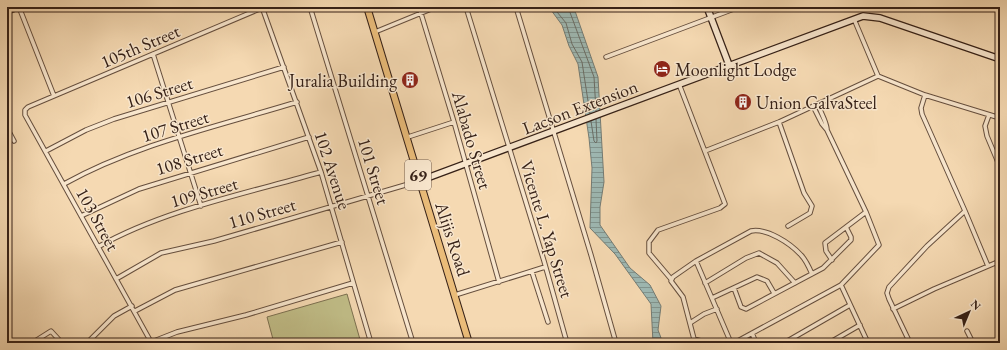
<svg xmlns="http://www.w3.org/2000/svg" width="1007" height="350" font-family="'EB Garamond',serif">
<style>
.green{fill:#c1be88;stroke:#7c7050}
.water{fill:url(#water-rules);stroke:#747c75}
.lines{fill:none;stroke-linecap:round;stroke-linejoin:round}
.shore{stroke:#6a6d66;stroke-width:1}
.street-casing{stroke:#664f3e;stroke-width:5.5}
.secondary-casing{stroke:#362117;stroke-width:8}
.primary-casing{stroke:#362117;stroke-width:8}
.street{stroke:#f8e6cd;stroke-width:3.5}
.secondary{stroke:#f8e6cd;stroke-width:5.5}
.primary{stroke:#eabc79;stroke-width:6}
.labels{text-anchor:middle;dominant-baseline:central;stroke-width:3;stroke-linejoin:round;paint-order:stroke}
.shield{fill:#f8e6cd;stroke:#705c4e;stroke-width:1}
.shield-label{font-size:17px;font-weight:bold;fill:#362117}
.street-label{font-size:18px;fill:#362117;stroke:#f8e6cd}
.poi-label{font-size:18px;fill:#362117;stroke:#f8e6cd;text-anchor:start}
</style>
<defs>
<pattern id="water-rules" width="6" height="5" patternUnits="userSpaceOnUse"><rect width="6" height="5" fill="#9eb9b4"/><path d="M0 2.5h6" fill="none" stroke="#829691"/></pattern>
</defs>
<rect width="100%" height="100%" fill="#f5d9b2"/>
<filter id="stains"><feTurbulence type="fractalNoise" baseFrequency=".005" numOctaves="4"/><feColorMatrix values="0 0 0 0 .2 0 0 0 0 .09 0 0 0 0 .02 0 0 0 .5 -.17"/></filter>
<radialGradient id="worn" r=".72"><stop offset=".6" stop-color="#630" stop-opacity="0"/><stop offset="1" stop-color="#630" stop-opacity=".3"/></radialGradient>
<path class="green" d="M347 294 361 343H274L267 317Z"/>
<path class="water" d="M541 7H570L575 11 598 77 604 182 600 207V225L630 268 650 285 661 306 658 330 663 343H653L651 304 615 254 590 228 592 168 589 138 578 64 569 46 562 25 551 10Z"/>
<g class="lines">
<path class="shore" d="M553 7 566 23 572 44 582 62 590 114
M568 7 594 77 596 111
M591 121 594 141 596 143 597 141 596 119"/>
<g class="street-casing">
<path id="street" d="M19 7 54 96
M262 7 321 172 371 343
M310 7 413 343
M419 7 454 122 499 282
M466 7 544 261 567 343
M516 7 591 255 616 343
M854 19 878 76 925 95 1000 118
M375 32 436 7
M153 54 201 206
M606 57 739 7
M818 104C821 114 826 120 827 129
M989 115 985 126 987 136 1000 167
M779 122 804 193 812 206 810 213 788 226
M7 128 14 141
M408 137 454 122
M46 151 86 130 114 119 284 67
M705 151 779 122 878 76
M64 184C136 144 219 126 297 102
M965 211 988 266
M81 216 139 189 309 137
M98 247C163 210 248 193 321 172
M832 260 826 251 825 243 866 212
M696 261 731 343
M532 272 548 322
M116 279 161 253 214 241 419 181
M671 279 649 253V242L658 230 720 208 725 204 679 84
M705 283 746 258 759 253 777 263 795 283
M841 285 868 343
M734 288 741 307 746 309 823 268 851 240V237L846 227
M455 295 545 267
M712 298 757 277 767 281 774 293
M893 309 934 289 1000 261
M135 311 175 290 342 242
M690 323 704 314 717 309
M967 331 973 343
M752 333 756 343
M151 342 25 115V110L28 107 264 7
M32 343 51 331 62 343
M87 343 114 316 132 306
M149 343 177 332 246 315 353 283
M708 343 694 339 683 297 671 281 673 277 696 261 751 231C767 228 790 243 801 255 806 260 809 267 812 274
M734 343 841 285 879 245 866 212 827 130 822 124 813 106
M784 343 850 305
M829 343 860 325
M910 343 889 299 887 293 889 287 927 246 965 211 922 114 921 108 925 95"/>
</g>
<g class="secondary-casing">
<path id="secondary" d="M707 7 729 65
M419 181 863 16 880 18 1000 59"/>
</g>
<g class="primary-casing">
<path id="primary" d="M367 7 469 343
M7 11 17 7"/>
</g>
<use href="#street" class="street"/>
<use href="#secondary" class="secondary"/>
<use href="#primary" class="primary"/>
</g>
<defs>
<g id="hotel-disc" transform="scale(0.9)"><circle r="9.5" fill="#8f2418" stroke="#f8e6cd"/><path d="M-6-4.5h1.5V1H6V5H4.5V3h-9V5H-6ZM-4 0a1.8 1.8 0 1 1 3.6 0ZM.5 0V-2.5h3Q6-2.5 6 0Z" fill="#fff"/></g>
<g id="building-disc" transform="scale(0.9)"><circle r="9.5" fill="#8f2418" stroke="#f8e6cd"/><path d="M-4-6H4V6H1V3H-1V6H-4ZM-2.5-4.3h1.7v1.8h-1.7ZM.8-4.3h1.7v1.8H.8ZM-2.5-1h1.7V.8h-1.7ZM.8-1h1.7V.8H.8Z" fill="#fff"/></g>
</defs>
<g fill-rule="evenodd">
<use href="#hotel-disc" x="662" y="69"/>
<use href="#building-disc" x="410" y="80"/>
<use href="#building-disc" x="743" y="102"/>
</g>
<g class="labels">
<rect class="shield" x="405" y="160" width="26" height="30" rx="3"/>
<g class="shield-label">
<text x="418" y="175">69</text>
</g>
<g class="street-label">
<text transform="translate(140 46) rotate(-23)">105th Street</text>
<text transform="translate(159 92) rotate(-17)">106 Street</text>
<text transform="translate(580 107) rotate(-21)">Lacson Extension</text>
<text transform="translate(175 126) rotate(-17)">107 Street</text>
<text transform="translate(472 140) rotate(74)">Alabado Street</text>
<text transform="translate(189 159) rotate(-17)">108 Street</text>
<text transform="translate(333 170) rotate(72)">102 Avenue</text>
<text transform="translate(374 171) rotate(73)">101 Street</text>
<text transform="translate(204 192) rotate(-16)">109 Street</text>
<text transform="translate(262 213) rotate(-16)">110 Street</text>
<text transform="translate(98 219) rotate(61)">103 Street</text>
<text transform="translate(547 229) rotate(73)">Vicente L. Yap Street</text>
<text transform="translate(453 239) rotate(72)">Alijis Road</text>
</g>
<g class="poi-label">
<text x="675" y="69">Moonlight Lodge</text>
<text x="397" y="80" text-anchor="end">Juralia Building</text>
<text x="756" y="102">Union GalvaSteel</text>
</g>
</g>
<rect width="1007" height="350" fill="none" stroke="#f5d9b2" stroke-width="24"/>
<rect x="8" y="8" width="991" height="334" fill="none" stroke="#362117" stroke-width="2"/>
<rect x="12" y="12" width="983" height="326" fill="none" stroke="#362117"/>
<g transform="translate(969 312) rotate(44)" stroke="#f8e6cd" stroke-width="3" paint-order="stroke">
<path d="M0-3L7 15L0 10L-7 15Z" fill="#362117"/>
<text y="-6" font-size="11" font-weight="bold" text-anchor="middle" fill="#362117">N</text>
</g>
<rect width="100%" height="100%" filter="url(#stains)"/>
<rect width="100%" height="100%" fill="url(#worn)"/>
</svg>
